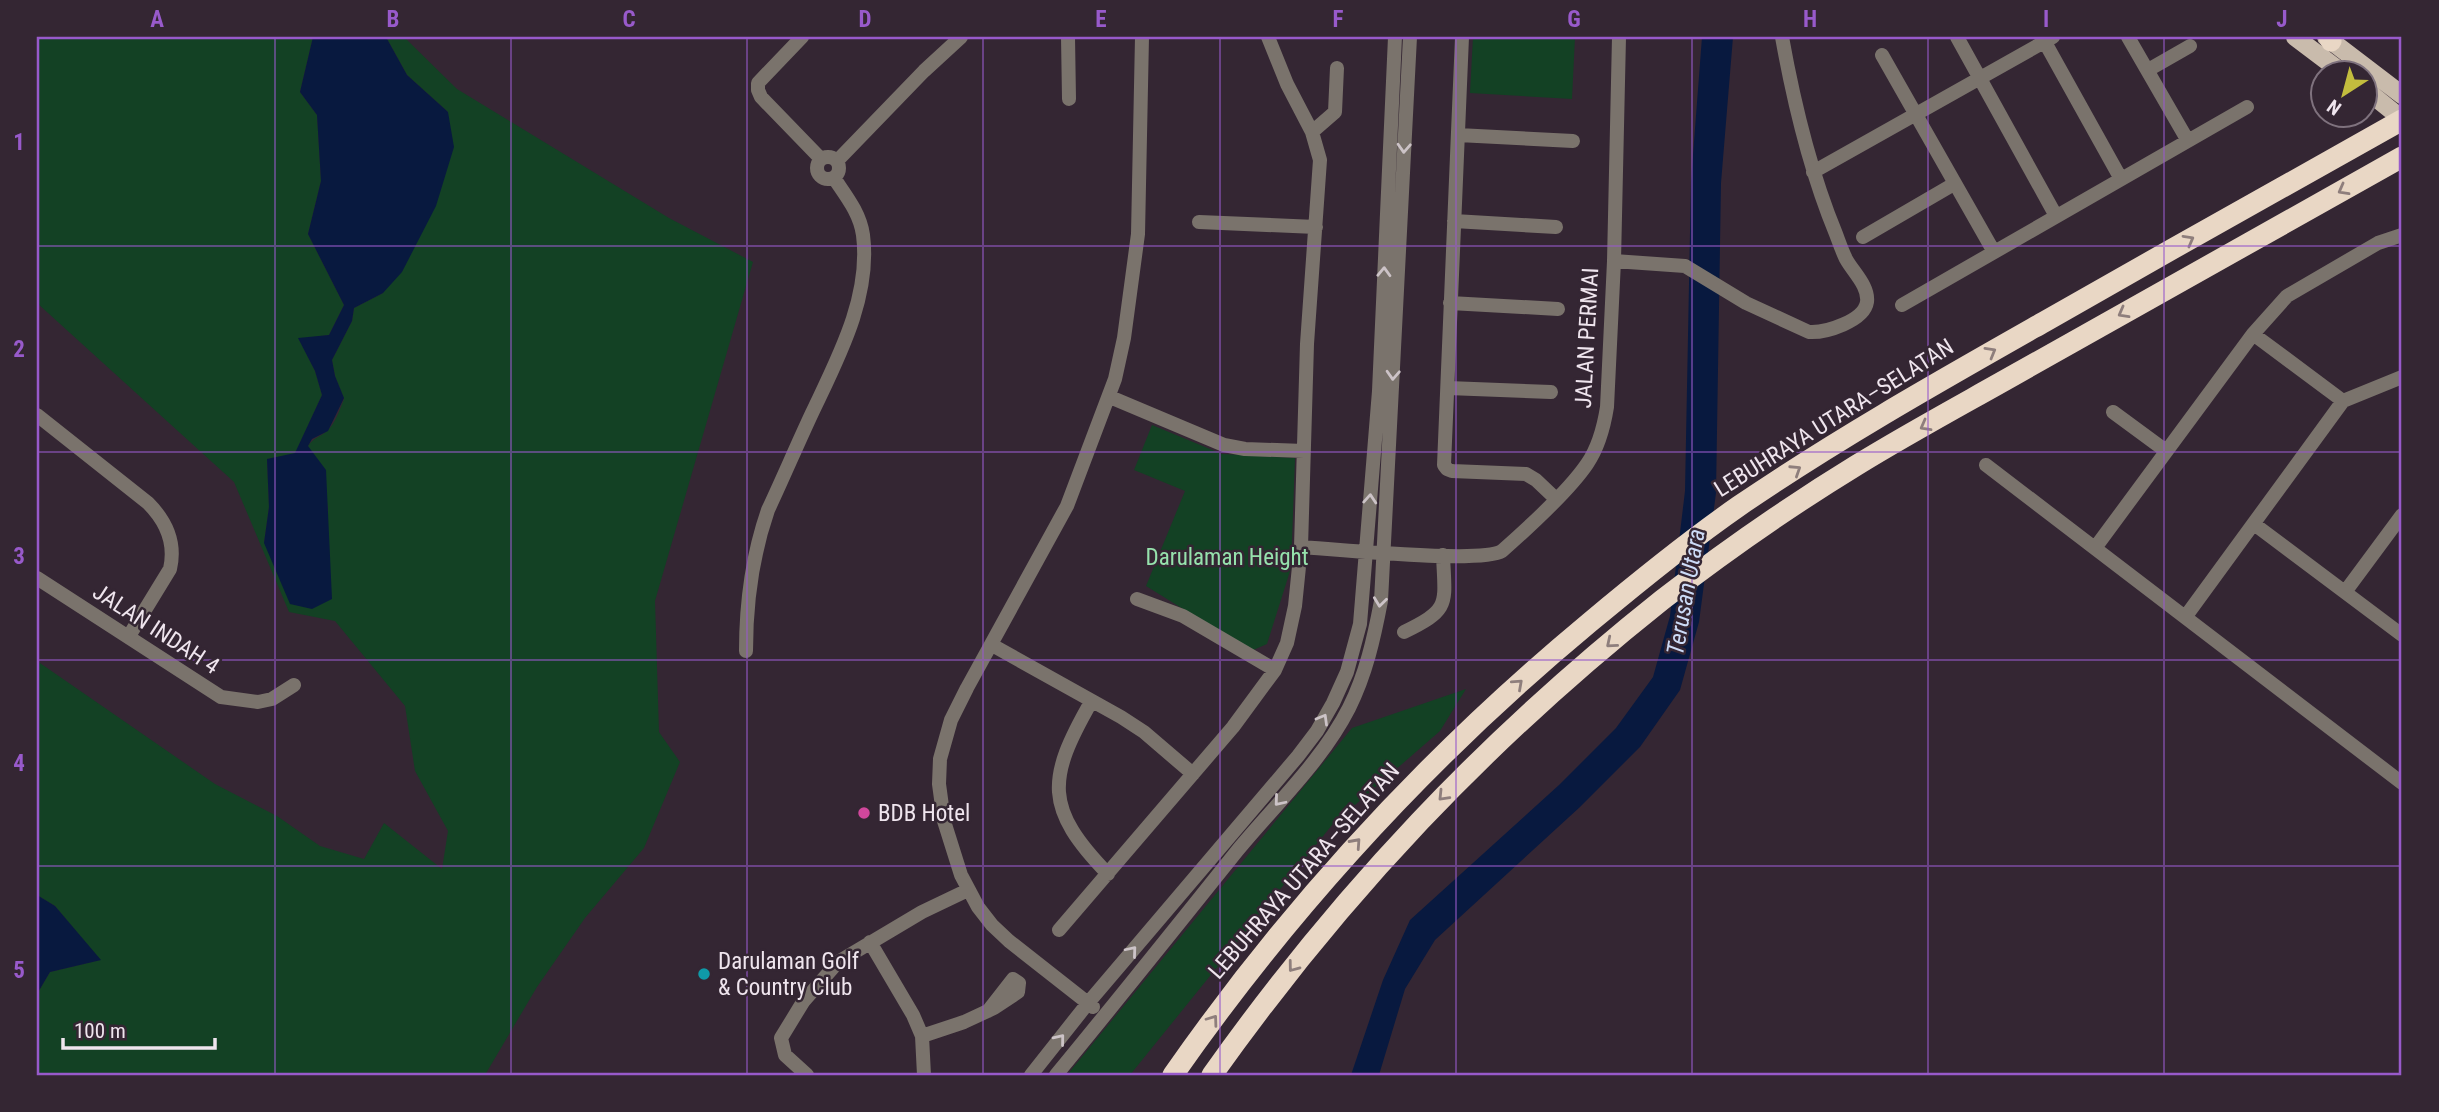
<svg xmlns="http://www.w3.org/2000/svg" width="2439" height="1112" font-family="'Roboto Condensed',sans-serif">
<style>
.green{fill:#134124}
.water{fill:#08193f}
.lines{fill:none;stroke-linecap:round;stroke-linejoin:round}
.minor{stroke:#7a736c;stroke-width:14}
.major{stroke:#c9bbac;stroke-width:18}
.highway{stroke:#e9d7c5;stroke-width:21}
.oneway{stroke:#ccc3c7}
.oneway2{stroke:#8e7e7c}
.grid{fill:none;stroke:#985acb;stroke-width:2;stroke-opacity:0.55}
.hotel-dot{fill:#d1479c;stroke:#342633;stroke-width:2.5}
.culture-dot{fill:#0f9aa8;stroke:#342633;stroke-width:2.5}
.labels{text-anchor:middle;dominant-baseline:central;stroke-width:5;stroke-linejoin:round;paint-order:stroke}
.street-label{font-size:23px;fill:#efe5ee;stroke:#342633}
.park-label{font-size:23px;fill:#96e2ad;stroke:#342633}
.poi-label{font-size:23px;fill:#efe5ee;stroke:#342633;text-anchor:start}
.water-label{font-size:24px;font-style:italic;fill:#ccdbf7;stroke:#342633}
.neatline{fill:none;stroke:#985acb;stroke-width:2.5}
.grid-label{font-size:23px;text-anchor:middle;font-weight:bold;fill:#985acb}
</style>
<rect width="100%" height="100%" fill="#342633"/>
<path class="green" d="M37 37H313L300 92 317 115 321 181 308 234 344 305 329 335 299 339 315 371 322 395 295 454 267 459 269 507 264 543 328 554V507L308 446C313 438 320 437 327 431 335 424 340 409 344 399L335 376 332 360 352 321 354 308 383 293 448 112 407 75 386 37H404L457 89 669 218 753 262 655 601 659 732 680 762 644 848 585 918 537 987 485 1075H37V994L50 972 100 960 55 906 37 895V661L215 784 277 816 320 846 364 859 384 823 442 869 448 831 415 771 405 706 335 621 289 612 234 482 37 303Z
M1473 37H1575L1572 99 1470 93Z
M1152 425 1222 454 1295 458 1291 568 1267 644 1251 651 1146 586 1185 491 1134 470Z
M1466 689 1440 731 1332 825 1130 1075H1067L1352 728Z"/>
<path class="water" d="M313 37H386L407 75 448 112 454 147 436 206 402 272 383 293 354 308 352 321 332 360 335 376 344 398 328 431 312 439 308 446 326 470 332 599 312 609 290 604 264 543 269 507 267 459 295 453 322 395 315 371 298 338 329 335 344 305 308 234 321 181 317 115 300 92Z
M1702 37H1733L1721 183 1716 493 1699 622 1680 690 1640 747 1580 807 1435 940 1405 989 1379 1075H1351L1383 980 1410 920 1559 785 1616 728 1653 677 1670 616 1685 491 1691 181Z
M37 895 55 906 101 960 50 972 37 994Z"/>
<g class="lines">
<path class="minor" d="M802 37 758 83V90L761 97 821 159
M1068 37 1069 99
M1268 37 1287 84 1312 132 1320 160 1307 344 1301 547C1334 549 1481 564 1502 551 1528 528 1568 492 1587 464 1598 448 1604 426 1607 407L1614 261 1619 37
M1462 37 1444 465 1447 469 1452 471 1526 474 1536 480 1556 499
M1957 37 2056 216
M2042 37 2121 179
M2128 37 2188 141
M1882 55 1994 252
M2148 70 2190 46
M1312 132 1335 112 1337 68
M1458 135 1573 141
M817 168a11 11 0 1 1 22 0a11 11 0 1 1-22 0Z
M837 161 924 71 961 37
M1813 172 2053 37
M1454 221 1556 227
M1199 222 1316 227
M1863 237 1954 184
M1614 261 1685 266 1746 303 1809 332C1826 333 1864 321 1867 302 1869 286 1853 272 1846 259 1842 251 1839 242 1836 234 1810 171 1794 104 1782 37
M1450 303 1558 309
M1902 305 2247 107
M2253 334 2343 401
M1448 388 1551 392
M1110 397 1224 445 1245 449 1304 451
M2113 412 2166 451
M37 415 148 503C166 521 176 543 170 569L129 636
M1986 465 2402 783
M2254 524 2402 635
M2095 548 2253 334 2287 296 2378 243 2402 235
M37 578 221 697 258 702 272 699 294 685
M2345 592 2402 515
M1137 599 1183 616 1275 670
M2186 616 2343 401 2402 377
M1404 632C1451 609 1445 605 1443 555
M992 645 1121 717 1144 732 1193 774
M746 651C746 603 752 556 768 510 783 478 797 445 812 413 838 358 871 297 863 235 860 213 846 196 834 178
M1091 702C1047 779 1044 808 1108 874
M1059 930 1233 727 1275 670 1287 643 1295 606 1301 547
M870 942 913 1015 922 1036 924 1075
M1093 1007 1009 941 992 925 978 907 961 875 944 821 939 784 940 759 951 720 967 688 1067 506 1115 379 1124 338 1138 234 1142 37
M922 1036 964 1022 994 1008 1018 992 1019 983 1013 979 988 1011
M807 1075 785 1055 781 1038 803 1002 838 962 922 912 968 890
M1031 1075 1088 1003 1298 756 1317 731 1333 703 1347 672 1360 624 1379 391 1395 37
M1056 1075C1117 1001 1177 926 1237 851 1275 805 1322 761 1349 708 1366 674 1374 638 1381 601L1410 37"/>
<path class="major" d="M2295 37 2344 74
M2326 37 2402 95
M2366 90 2402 119"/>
<path class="highway" d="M2329 37 2331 41
M1173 1075C1291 906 1430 755 1589 623 1638 582 1687 542 1739 506 1837 439 1940 381 2044 322 2163 254 2282 187 2402 120
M1212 1075C1342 892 1486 740 1662 600 1724 552 1790 506 1857 465 1909 433 1963 404 2016 374 2144 301 2273 229 2402 157"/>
</g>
<defs><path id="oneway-chevron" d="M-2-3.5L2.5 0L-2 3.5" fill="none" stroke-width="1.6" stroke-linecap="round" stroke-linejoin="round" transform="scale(1.75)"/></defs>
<g class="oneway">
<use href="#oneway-chevron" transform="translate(1404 148) rotate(93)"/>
<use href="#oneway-chevron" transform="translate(1384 272) rotate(-88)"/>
<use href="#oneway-chevron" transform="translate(1393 375) rotate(93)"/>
<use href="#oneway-chevron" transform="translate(1370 499) rotate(-86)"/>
<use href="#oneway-chevron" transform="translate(1380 602) rotate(97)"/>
<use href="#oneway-chevron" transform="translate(1323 719) rotate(-60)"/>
<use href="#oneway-chevron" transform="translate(1279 801) rotate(130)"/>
<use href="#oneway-chevron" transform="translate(1132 951) rotate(-50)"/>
<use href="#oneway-chevron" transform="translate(1060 1039) rotate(-51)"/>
</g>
<g class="oneway2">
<use href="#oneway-chevron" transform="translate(2343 190) rotate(151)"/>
<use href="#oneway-chevron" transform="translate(2189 240) rotate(-29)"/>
<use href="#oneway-chevron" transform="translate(2123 313) rotate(151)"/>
<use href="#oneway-chevron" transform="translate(1991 352) rotate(-30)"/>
<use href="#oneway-chevron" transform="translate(1925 426) rotate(151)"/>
<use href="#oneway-chevron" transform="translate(1796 470) rotate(-33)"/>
<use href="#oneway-chevron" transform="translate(1611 643) rotate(140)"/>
<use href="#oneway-chevron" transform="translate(1518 684) rotate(-42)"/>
<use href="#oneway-chevron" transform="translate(1443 796) rotate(134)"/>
<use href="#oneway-chevron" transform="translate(1356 843) rotate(-48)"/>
<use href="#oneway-chevron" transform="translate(1293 967) rotate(127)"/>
<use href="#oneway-chevron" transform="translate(1213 1020) rotate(-54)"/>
</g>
<path class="grid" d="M275 37V1075M511 37V1075M747 37V1075M983 37V1075M1220 37V1075M1456 37V1075M1692 37V1075M1928 37V1075M2164 37V1075M37 246H2402M37 452H2402M37 660H2402M37 866H2402"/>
<circle class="hotel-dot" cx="864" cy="813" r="7"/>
<circle class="culture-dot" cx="704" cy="974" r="7"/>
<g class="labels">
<g class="street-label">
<text transform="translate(1587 338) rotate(-87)">JALAN PERMAI</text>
<text transform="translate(1834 418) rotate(-32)">LEBUHRAYA UTARA–SELATAN</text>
<text transform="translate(156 629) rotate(33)">JALAN INDAH 4</text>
<text transform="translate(1304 871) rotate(-49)">LEBUHRAYA UTARA–SELATAN</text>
</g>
<g class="park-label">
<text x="1227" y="557">Darulaman Height</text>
</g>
<g class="poi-label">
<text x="878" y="813">BDB Hotel</text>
<text x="718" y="961">Darulaman Golf<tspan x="718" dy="26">&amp; Country Club</tspan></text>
</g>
<g class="water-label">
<text transform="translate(1686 592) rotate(-80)">Terusan Utara</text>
</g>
</g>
<rect width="2439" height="1112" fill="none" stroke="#342633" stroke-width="77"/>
<g transform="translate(2344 94) rotate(216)"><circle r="33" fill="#342633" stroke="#7f727e" stroke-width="2"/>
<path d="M0-5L12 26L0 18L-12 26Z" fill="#c3bd3e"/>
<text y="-10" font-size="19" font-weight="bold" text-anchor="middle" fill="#efe5ee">N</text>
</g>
<path d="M63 1038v10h152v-10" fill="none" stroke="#efe5ee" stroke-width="3.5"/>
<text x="74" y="1038" font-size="21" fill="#efe5ee" stroke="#342633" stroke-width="5" paint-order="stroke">100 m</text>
<rect x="38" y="38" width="2362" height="1036" class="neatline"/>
<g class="grid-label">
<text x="157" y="27">A</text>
<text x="393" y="27">B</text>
<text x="629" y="27">C</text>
<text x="865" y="27">D</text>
<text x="1101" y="27">E</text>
<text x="1338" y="27">F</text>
<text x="1574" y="27">G</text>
<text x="1810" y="27">H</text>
<text x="2046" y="27">I</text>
<text x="2282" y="27">J</text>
<text x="19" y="150">1</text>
<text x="19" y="357">2</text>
<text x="19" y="564">3</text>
<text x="19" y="771">4</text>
<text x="19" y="978">5</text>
</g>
</svg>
